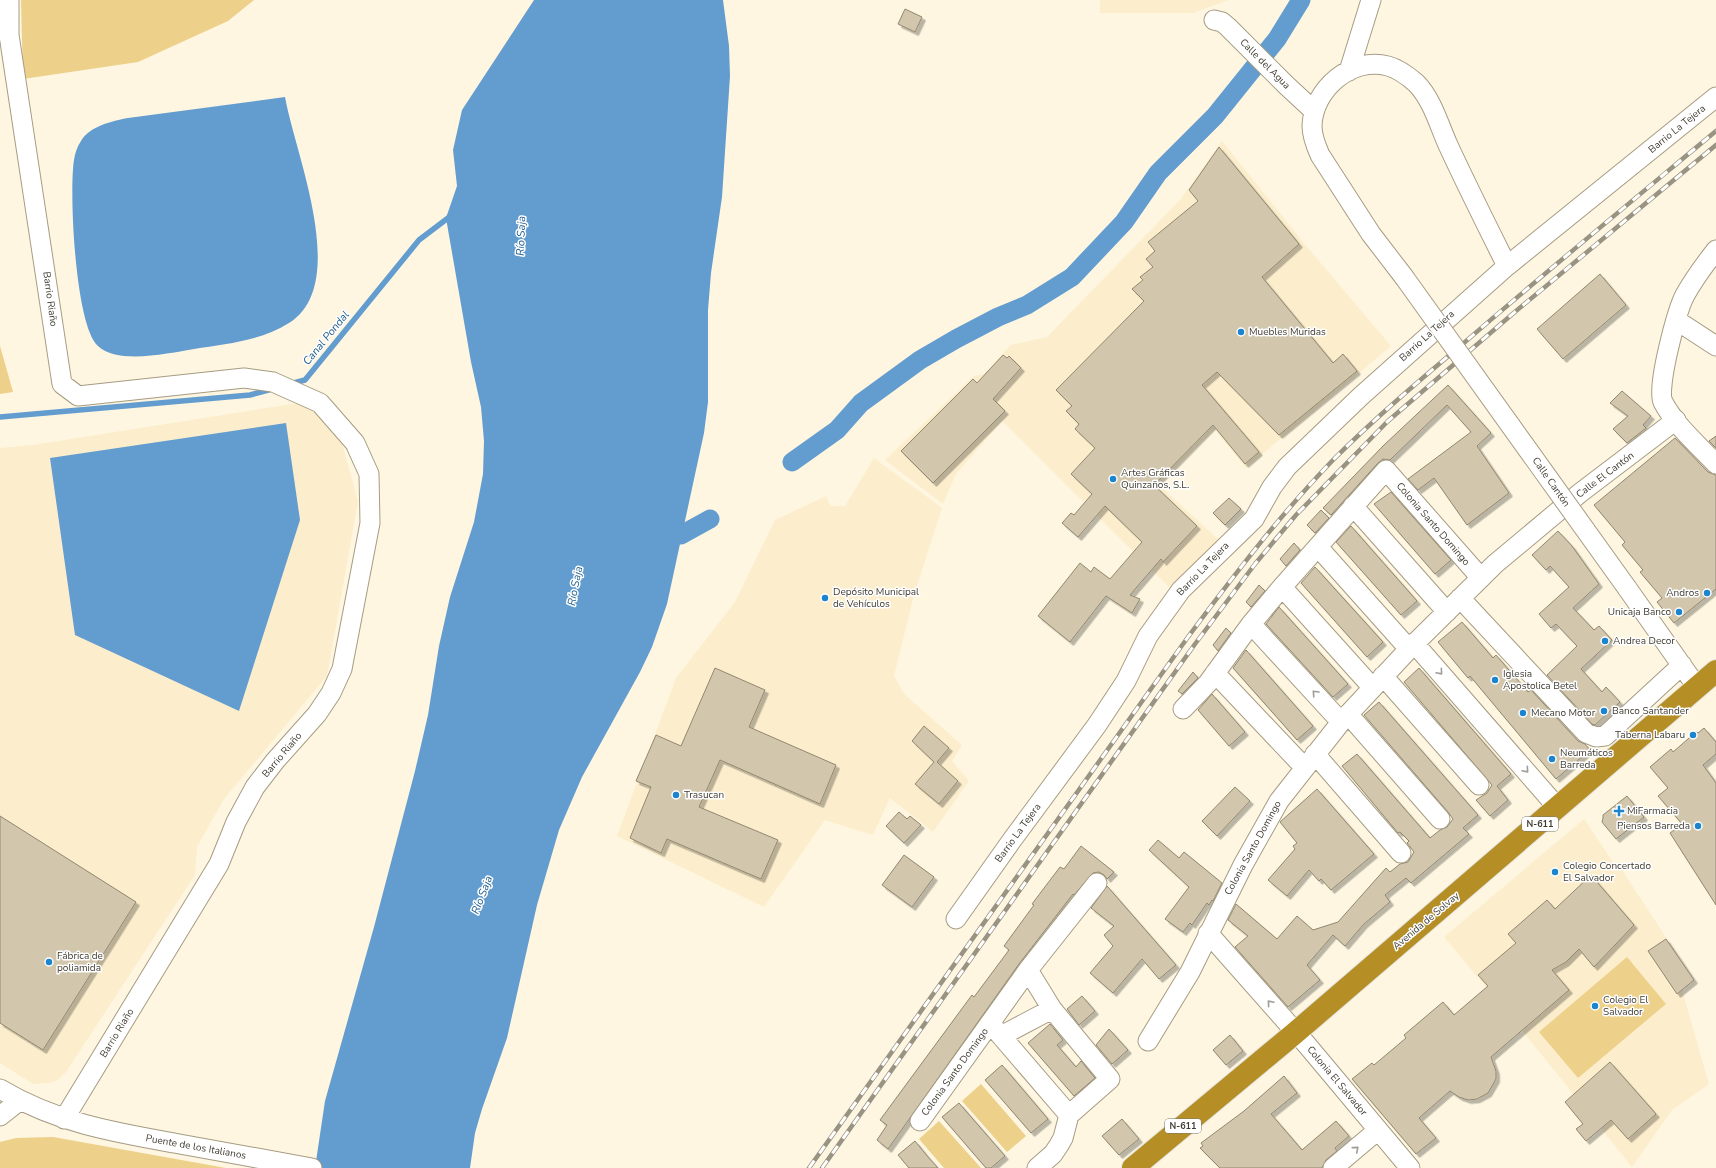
<svg xmlns="http://www.w3.org/2000/svg" width="1716" height="1168" font-family="'Nunito Sans',sans-serif">
<style>
.built{fill:#fceecc}
.green{fill:#edd08a}
.water{fill:#639ccf}
.lines{fill:none;stroke-linecap:round;stroke-linejoin:round}
.stream{stroke:#639ccf;stroke-width:5.5}
.canal{stroke:#639ccf;stroke-width:19}
.building{fill:#d2c7ad;stroke:#91876f;filter:url(#shadow)}
.minor-casing{stroke:#a69c83;stroke-width:21}
.highway-casing{stroke:#e4e4e2;stroke-width:24}
.minor{stroke:#fff;stroke-width:19}
.highway{stroke:#b58f25;stroke-width:22}
.rail-casing{stroke:#999383;stroke-width:4.5}
.rail{stroke:#fff;stroke-width:3;stroke-dasharray:9;stroke-linecap:butt}
.minor-bridge-casing{stroke:#a69c83;stroke-width:21;stroke-linecap:butt}
.minor-bridge{stroke:#fff;stroke-width:19}
.oneway{stroke:#a09e98}
.poi-dot{fill:#1b84ce;stroke:#fff;stroke-width:1.5}
.labels{text-anchor:middle;dominant-baseline:central;stroke-width:3;stroke-linejoin:round;paint-order:stroke}
.shield{fill:#fff;stroke:#797670;stroke-width:1}
.shield-label{font-size:9px;font-weight:bold;fill:#403c32}
.street-label{font-size:10px;fill:#403c32;stroke:#fff}
.poi-label{font-size:10px;fill:#403c32;stroke:#fff;text-anchor:start}
.water-label{font-size:11px;font-style:italic;fill:#1a5a8b;stroke:#fff}
</style>
<defs>
<filter id="shadow"><feDropShadow dx="3.5" dy="3.5" stdDeviation="0" flood-color="#0004"/></filter>
</defs>
<rect width="100%" height="100%" fill="#fef6e0"/>
<path class="built" d="M1100 0H1229L1193 13H1100Z
M1222 141 1303 242 1391 346 1246 468 1214 429 1159 485 1219 540 1171 589 1002 421 956 474 943 504 885 460 974 376 984 374 1011 345 1047 337 1180 200Z
M305 402 341 440 358 501 327 676 224 799 197 847 195 875 66 1072 58 1080 48 1083 33 1084 0 1063V448L33 445Z
M874 458 942 508 914 595 894 676 904 694 962 745 952 761 969 781 933 832 890 798 873 835 825 820 764 907 617 836 676 678 735 602 775 520 826 496 830 506H845Z
M1584 819 1615 865 1618 864 1694 980 1682 990 1709 1084 1672 1110 1632 1167 1517 1024 1444 937Z"/>
<path class="green" d="M21 0H254L228 21 138 62 23 79Z
M0 346 13 392 0 394Z
M1627 957 1666 1004 1578 1078 1539 1032Z
M981 1084 1026 1136 1007 1152 962 1101Z
M939 1121 981 1168H944L919 1139Z
M53 1137 226 1168H0V1142L16 1138Z"/>
<path class="water" d="M534 0H723L729 46 730 76 722 197 711 273 708 310V402L704 433 667 604 652 647 640 672 582 777 559 830 537 905 507 1038 482 1109 475 1133 470 1168H315L325 1101 374 927 415 771 428 715 439 646 450 597 474 522 483 474 484 441 481 407 471 362 446 218 457 186 453 150 462 110Z
M285 97C295 154 351 284 289 323 261 341 225 344 194 349 169 353 118 365 98 346 75 326 69 191 74 160 75 153 77 147 81 141 90 126 112 121 128 118Z
M286 423 300 520 239 711 75 635 50 458Z"/>
<g class="lines">
<path class="stream" d="M290 384 305 380 419 240 452 215
M0 417 250 395 272 389"/>
<path class="canal" d="M792 462 837 430 861 403 920 360 956 339 998 317 1027 305 1072 277 1124 222 1158 173 1215 116 1277 39 1301 0
M681 535 710 519"/>
</g>
<path class="building" d="M905 9 922 17 915 32 898 24Z
M1219 147 1299 244 1262 277 1333 363 1343 354 1357 371 1279 435 1217 372 1202 385 1259 452 1245 464 1213 425 1154 485 1197 526 1163 562 1161 559 1130 595 1140 599 1132 613 1106 596 1070 642 1038 616 1080 563 1091 572 1094 567 1110 579 1142 542 1105 506 1078 537 1062 523 1071 513 1074 515 1092 494 1071 474 1095 448 1075 429 1079 424 1066 411 1072 406 1056 390 1144 301 1132 289 1143 280 1140 277 1153 267 1146 259 1155 251 1148 242 1198 201 1189 190Z
M1600 274 1626 305 1563 359 1537 329Z
M1003 355 1007 358 1009 356 1021 368 993 399 1005 411 933 483 901 451 973 379 977 383Z
M1448 385 1491 433 1477 446 1509 493 1467 525 1434 478 1418 490 1408 479 1471 432 1447 405 1390 460 1383 459 1378 463 1331 515 1323 508 1384 445Z
M1622 391 1651 416 1643 425 1646 428 1627 443 1613 429 1628 416 1610 403Z
M1716 436V448L1709 441Z
M1675 438 1708 472 1716 475V589L1674 623 1657 602 1662 598 1640 572 1643 570 1622 545 1625 542 1594 505Z
M1391 492 1451 560 1435 574 1374 504Z
M1229 498 1241 509 1225 525 1213 513Z
M1321 510 1329 518 1315 533 1307 525Z
M1351 526 1417 601 1401 615 1336 542Z
M1558 531 1572 546 1599 584 1573 608 1594 630 1599 626 1612 640 1581 669 1602 692 1606 687 1620 702 1595 725 1592 724 1547 675 1577 646 1556 624 1551 628 1539 614 1569 587 1550 566 1546 570 1532 555Z
M1294 543 1300 550 1286 566 1280 559Z
M1315 567 1383 642 1367 657 1301 583Z
M1259 585 1265 591 1251 607 1246 602Z
M1279 607 1348 684 1333 697 1266 624Z
M1462 622 1493 658 1496 655 1528 692 1531 690 1578 741 1585 744 1590 750 1556 779 1470 676 1468 678 1438 642Z
M1226 628 1231 633 1218 651 1213 645Z
M1246 650 1313 726 1297 740 1233 668Z
M715 668 765 690 749 727 836 765 820 804 720 760 699 807 778 840 761 879 667 839 661 853 630 838 651 787 636 781 656 735 681 746Z
M1419 668 1511 774 1497 786 1508 800 1490 816 1476 800 1487 793 1492 785 1404 682Z
M1193 672 1198 678 1182 694 1178 691Z
M1212 694 1245 732 1229 746 1198 710Z
M1379 702 1478 815 1463 828 1469 834 1411 883 1406 878 1385 895 1390 902 1364 924 1345 946 1333 935 1307 965 1320 980 1288 1007 1235 947 1248 936 1228 920 1236 904 1277 939 1297 916 1313 930 1338 922 1386 868 1390 872 1400 864 1408 862 1414 852 1407 843 1409 841 1400 832 1398 833 1342 766 1357 754 1430 838 1440 830 1447 827 1453 819 1448 812 1364 715Z
M924 726 949 748 937 762 958 781 939 804 915 784 934 762 912 741Z
M1704 728 1716 742V754L1703 765 1716 783V905L1670 833 1682 824 1658 796 1668 788 1650 767 1671 749 1673 752 1696 732 1698 733Z
M1235 787 1250 801 1217 836 1202 821Z
M1317 789 1374 854 1331 890 1321 879 1319 881 1309 870 1287 896 1268 880 1295 849 1293 846 1297 843 1280 822Z
M1627 796 1644 817 1616 839 1602 822 1603 818V815Z
M899 812 907 819 910 816 921 825 904 843 886 826Z
M0 816 136 902 43 1050 0 1023Z
M1158 840 1179 858 1184 852 1222 883 1213 901 1212 900 1209 905 1207 903 1192 925 1190 923 1183 932 1165 919 1189 887 1149 850Z
M1081 846 1114 872 1107 879 1104 875 1099 872 1093 873 1074 895 1073 894 1019 964 888 1149 877 1140 887 1125 880 1120 972 995 974 997 1009 950 1004 946 1034 905 1032 904 1060 867 1064 869Z
M904 855 934 877 912 907 882 885Z
M1591 875 1634 925 1594 967 1579 949 1566 962 1552 970 1569 990 1491 1057 1496 1071V1079L1488 1093 1477 1099 1468 1100 1459 1097 1450 1091 1419 1118 1436 1138 1416 1154 1352 1079 1372 1063 1374 1065 1406 1038 1404 1035 1443 1002 1454 1015 1488 986 1478 975 1516 943 1508 934 1547 900 1555 909Z
M1107 886 1176 965 1159 979 1142 959 1113 993 1090 973 1113 946 1104 935 1114 926 1091 908Z
M1666 939 1694 980 1677 994 1648 951Z
M1082 996 1095 1011 1079 1025 1067 1009Z
M1050 1024 1063 1040 1057 1045 1076 1067 1081 1061 1095 1078 1074 1096 1028 1043Z
M1109 1029 1128 1050 1112 1064 1096 1045Z
M1230 1035 1243 1051 1226 1065 1213 1050Z
M1610 1062 1656 1114 1628 1139 1611 1120 1586 1141 1576 1129 1583 1124 1565 1102Z
M1002 1065 1048 1119 1031 1133 985 1080Z
M1284 1076 1297 1093 1271 1114 1302 1150 1336 1121 1349 1136 1335 1148 1337 1151 1326 1160 1322 1168H1220L1200 1148 1203 1146 1201 1143 1244 1111Z
M959 1103 1005 1156 991 1168H986L942 1117Z
M1122 1119 1139 1139 1119 1155 1102 1136Z
M915 1141 928 1157 938 1168H909L898 1155Z"/>
<g class="lines">
<g class="minor-casing">
<path id="minor" d="M9 0V35L62 384 78 396 244 378 273 382 320 403 355 443 369 474 370 523 342 669 331 693 317 714 275 761 255 787 236 822 219 864 64 1119
M1214 20 1222 22 1228 27 1286 85 1314 111
M1349 71 1371 0
M1716 250C1705 264 1694 279 1685 295 1677 310 1656 388 1663 402 1675 425 1698 445 1716 464
M1404 277 1371 234 1320 155C1316 146 1312 136 1312 126 1313 89 1352 56 1388 66 1399 69 1408 76 1416 83 1432 99 1439 125 1448 145 1467 186 1487 226 1507 266
M1676 320 1716 346
M1353 506 1447 612
M1318 547 1409 649
M1282 587 1372 687
M1627 588 1697 687
M1460 598 1586 733 1596 737 1605 736 1682 665
M1251 624 1341 722
M1414 643 1558 808
M1215 673 1304 767
M1383 676 1479 785
M1183 709 1208 683 1251 624 1282 587 1386 470 1481 578
M1348 714 1440 819
M1315 754 1401 853
M956 919 1012 840 1097 725 1126 681 1148 636 1181 590 1254 519 1272 487 1287 467 1361 396 1507 266 1716 97
M1208 933 1307 1045 1410 1168
M1028 970 1052 1009 1110 1079 1069 1115 1063 1138 1059 1145 1053 1154 1037 1168
M990 1023 1069 1115
M1001 1036 1052 1009
M1148 1041 1190 972 1243 865 1279 801 1341 722 1409 649 1495 564 1580 493 1676 420
M0 1089C55 1122 112 1132 174 1143 220 1151 266 1160 312 1168
M0 1116 19 1101
M920 1121 1028 970 1097 883
M1333 1168 1378 1130"/>
</g>
<g class="highway-casing">
<path id="highway" d="M1133 1168 1295 1033 1716 671"/>
</g>
<use href="#minor" class="minor"/>
<use href="#highway" class="highway"/>
<g class="rail-casing">
<path id="rail" d="M809 1168 1188 637C1234 575 1280 515 1333 460 1375 418 1420 380 1465 342 1547 271 1632 201 1716 131
M822 1168 1195 644 1255 564 1296 515 1388 421 1516 311 1716 145"/>
</g>
<use href="#rail" class="rail"/>
<g class="minor-bridge-casing">
<path id="minor-bridge" d="M1404 277 1627 588"/>
</g>
<use href="#minor-bridge" class="minor-bridge"/>
</g>
<defs><path id="oneway-chevron" d="M-2-3.5L2.5 0L-2 3.5" fill="none" stroke-width="1.6" stroke-linecap="round" stroke-linejoin="round"/></defs>
<g class="oneway">
<use href="#oneway-chevron" transform="translate(1440 672) rotate(49)"/>
<use href="#oneway-chevron" transform="translate(1315 693) rotate(-133)"/>
<use href="#oneway-chevron" transform="translate(1526 770) rotate(49)"/>
<use href="#oneway-chevron" transform="translate(1270 1003) rotate(-131)"/>
<use href="#oneway-chevron" transform="translate(1356 1149) rotate(-40)"/>
</g>
<g class="poi-dot">
<circle cx="1241" cy="332" r="4"/>
<circle cx="1113" cy="479" r="4"/>
<circle cx="1707" cy="593" r="4"/>
<circle cx="825" cy="598" r="4"/>
<circle cx="1679" cy="612" r="4"/>
<circle cx="1605" cy="641" r="4"/>
<circle cx="1495" cy="680" r="4"/>
<circle cx="1604" cy="711" r="4"/>
<circle cx="1523" cy="713" r="4"/>
<circle cx="1693" cy="735" r="4"/>
<circle cx="1552" cy="759" r="4"/>
<circle cx="676" cy="795" r="4"/>
<path d="M1617 805h4v4h4v4h-4v4h-4v-4h-4v-4h4z"/>
<circle cx="1698" cy="826" r="4"/>
<circle cx="1555" cy="872" r="4"/>
<circle cx="49" cy="962" r="4"/>
<circle cx="1595" cy="1006" r="4"/>
</g>
<g class="labels">
<g class="shield">
<rect x="1522" y="817" width="36" height="14" rx="3"/>
<rect x="1165" y="1119" width="36" height="14" rx="3"/>
</g>
<g class="shield-label">
<text x="1540" y="824">N-611</text>
<text x="1183" y="1126">N-611</text>
</g>
<g class="street-label">
<text transform="translate(1265 64) rotate(45)">Calle del Agua</text>
<text transform="translate(1677 129) rotate(-39)">Barrio La Tejera</text>
<text transform="translate(50 299) rotate(82)">Barrio Riaño</text>
<text transform="translate(1427 336) rotate(-42)">Barrio La Tejera</text>
<text transform="translate(1605 475) rotate(-37)">Calle El Cantón</text>
<text transform="translate(1551 482) rotate(55)">Calle Cantón</text>
<text transform="translate(1433 524) rotate(49)">Colonia Santo Domingo</text>
<text transform="translate(1203 569) rotate(-46)">Barrio La Tejera</text>
<text transform="translate(282 755) rotate(-50)">Barrio Riaño</text>
<text transform="translate(1018 833) rotate(-54)">Barrio La Tejera</text>
<text transform="translate(1253 848) rotate(-61)">Colonia Santo Domingo</text>
<text transform="translate(1426 921) rotate(-40)">Avenida de Solvay</text>
<text transform="translate(117 1033) rotate(-59)">Barrio Riaño</text>
<text transform="translate(955 1072) rotate(-54)">Colonia Santo Domingo</text>
<text transform="translate(1337 1081) rotate(50)">Colonia El Salvador</text>
<text transform="translate(196 1147) rotate(10)">Puente de los Italianos</text>
</g>
<g class="poi-label">
<text x="1249" y="332">Muebles Muridas</text>
<text x="1121" y="473">Artes Gráficas<tspan x="1121" dy="12">Quinzaños, S.L.</tspan></text>
<text x="833" y="592">Depósito Municipal<tspan x="833" dy="12">de Vehículos</tspan></text>
<text x="1699" y="593" text-anchor="end">Andros</text>
<text x="1671" y="612" text-anchor="end">Unicaja Banco</text>
<text x="1613" y="641">Andrea Decor</text>
<text x="1503" y="674">Iglesia<tspan x="1503" dy="12">Apostolica Betel</tspan></text>
<text x="1612" y="711">Banco Santander</text>
<text x="1531" y="713">Mecano Motor</text>
<text x="1685" y="735" text-anchor="end">Taberna Labaru</text>
<text x="1560" y="753">Neumáticos<tspan x="1560" dy="12">Barreda</tspan></text>
<text x="684" y="795">Trasucan</text>
<text x="1627" y="811">MiFarmacia</text>
<text x="1690" y="826" text-anchor="end">Piensos Barreda</text>
<text x="1563" y="866">Colegio Concertado<tspan x="1563" dy="12">El Salvador</tspan></text>
<text x="57" y="956">Fábrica de<tspan x="57" dy="12">poliamida</tspan></text>
<text x="1603" y="1000">Colegio El<tspan x="1603" dy="12">Salvador</tspan></text>
</g>
<g class="water-label">
<text transform="translate(521 236) rotate(-88)">Río Saja</text>
<text transform="translate(326 338) rotate(-51)">Canal Pondal</text>
<text transform="translate(575 586) rotate(-79)">Río Saja</text>
<text transform="translate(482 895) rotate(-69)">Río Saja</text>
</g>
</g>
</svg>
